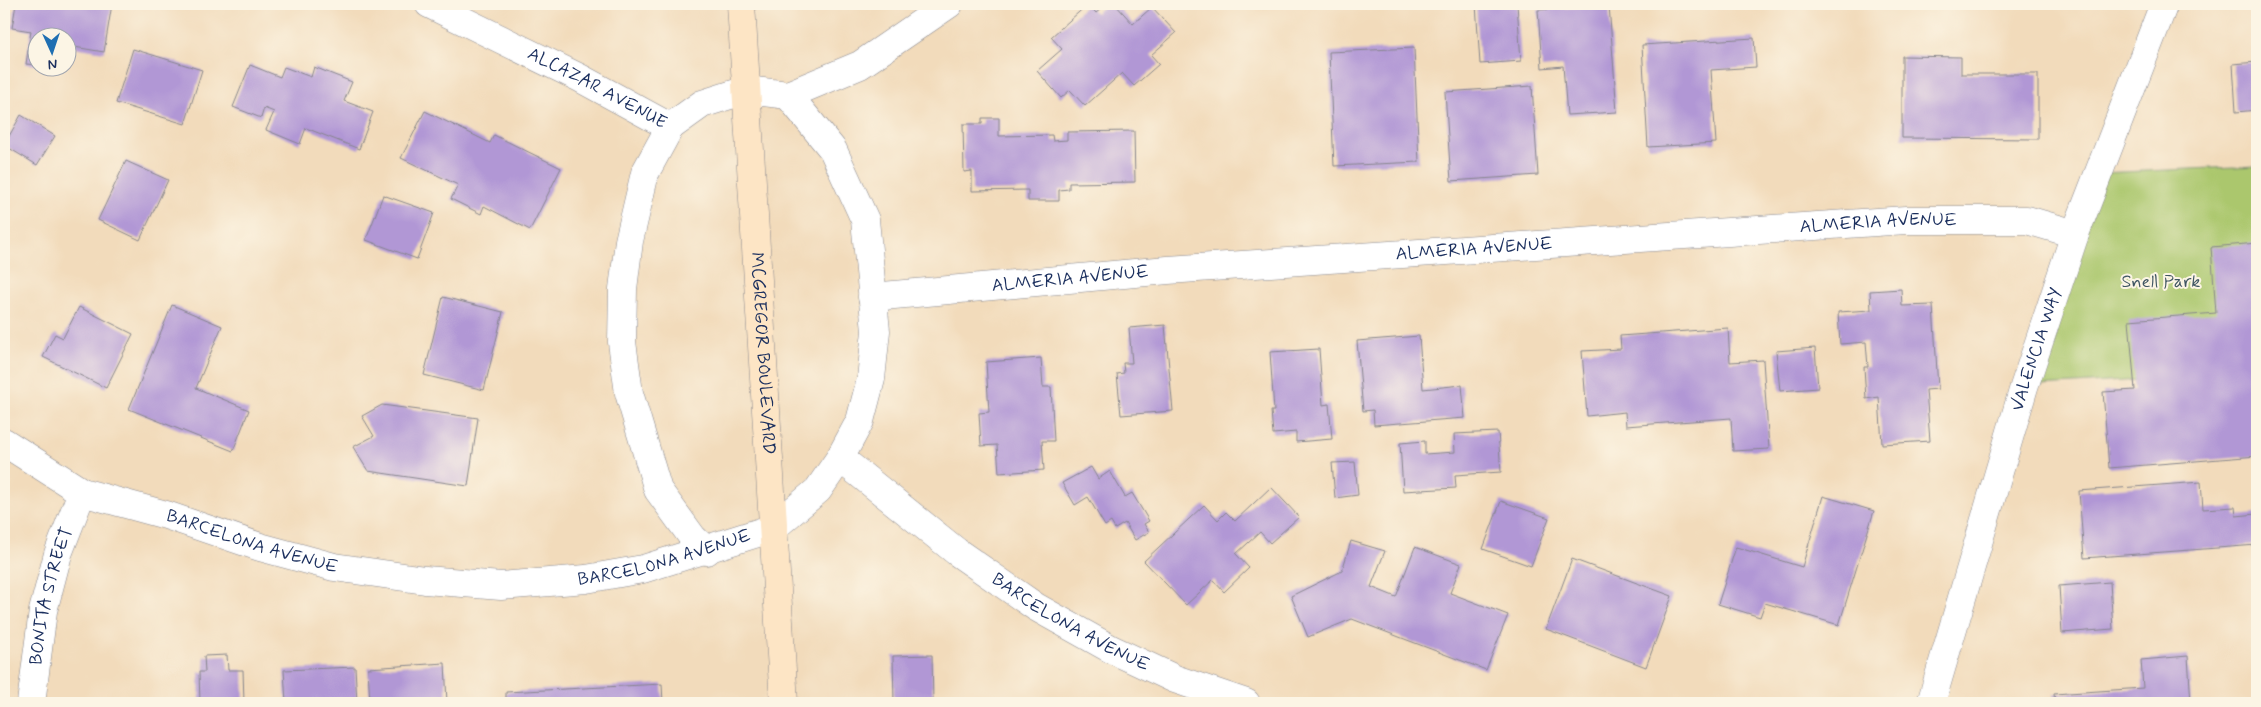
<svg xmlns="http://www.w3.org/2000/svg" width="2261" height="707" font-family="Mynerve,sans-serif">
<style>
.green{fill:#abc76d;stroke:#637b66}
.building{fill:#b197d5}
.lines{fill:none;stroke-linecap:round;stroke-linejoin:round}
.street-casing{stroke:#86858c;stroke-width:29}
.secondary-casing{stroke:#86858c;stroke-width:29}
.street{stroke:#fff;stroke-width:28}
.secondary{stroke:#fde5c5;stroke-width:28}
.labels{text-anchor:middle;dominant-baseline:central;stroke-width:4;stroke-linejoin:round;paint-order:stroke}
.street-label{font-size:18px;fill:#1b2f5e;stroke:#fcf5e5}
.park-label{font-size:18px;fill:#3f5562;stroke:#fcf5e5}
</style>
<rect width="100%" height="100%" fill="#fcf5e5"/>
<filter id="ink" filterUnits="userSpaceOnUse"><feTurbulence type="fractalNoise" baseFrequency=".02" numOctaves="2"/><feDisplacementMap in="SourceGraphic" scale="10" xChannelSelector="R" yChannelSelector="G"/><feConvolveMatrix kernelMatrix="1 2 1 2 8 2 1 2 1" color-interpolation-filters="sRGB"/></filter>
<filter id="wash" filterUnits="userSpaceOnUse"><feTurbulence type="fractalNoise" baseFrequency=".0096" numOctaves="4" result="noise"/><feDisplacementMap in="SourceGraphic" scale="20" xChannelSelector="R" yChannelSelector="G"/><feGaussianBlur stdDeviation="1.12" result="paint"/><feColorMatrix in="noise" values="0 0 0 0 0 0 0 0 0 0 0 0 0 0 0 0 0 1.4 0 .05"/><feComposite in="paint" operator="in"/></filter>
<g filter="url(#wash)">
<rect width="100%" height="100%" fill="#f2dbbb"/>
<path class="green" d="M2257 166V373L2024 387 2100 173Z"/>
<g id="blocks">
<path class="building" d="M16 4H112L104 52 68 46V38H38V65L26 64 31 31 12 28Z
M1088 4 1096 13 1107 4H1115L1133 24 1152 7 1176 33 1151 55 1159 64 1134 86 1122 73 1085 106 1070 90 1061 98 1037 71 1062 49 1051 37Z
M1476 4H1517L1521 61 1480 64Z
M1609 5 1617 112 1567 115 1563 66 1542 68 1538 10Z
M1754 38 1756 67 1711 70 1716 143 1648 147 1642 45Z
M1414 48 1419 162 1334 166 1329 52Z
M133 49 202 70 185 124 116 103Z
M1902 56 1961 57V74H2038V139L1902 138Z
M2257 62V110L2236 112 2233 64Z
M250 65 280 77 284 67 311 77 314 67 352 82 344 101 373 112 359 149 306 128 300 144 266 130 274 112 264 108 261 118 233 107Z
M1532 86 1538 175 1451 181 1445 92Z
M425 111 490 143 494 135 561 168 530 230 484 206 481 214 451 199 458 185 401 158Z
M21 115 55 136 37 165 4 145Z
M982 118H999V136L1052 135 1053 141 1067 140V132L1134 131 1135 182 1069 183V189L1059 190V201H1028V190L972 191V171L964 172 963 124H982Z
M126 161 168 180 140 240 98 220Z
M383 195 434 213 417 259 366 240Z
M2257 243V456L2109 468 2103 392 2135 390 2129 320 2216 313 2211 247Z
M1901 289 1902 306 1933 305 1938 389 1926 390 1930 441 1882 444 1879 397 1866 399 1864 367H1868L1866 342 1840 344 1838 312 1871 310 1870 291Z
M443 297 503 312 484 390 424 375Z
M172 305 222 326 196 388 249 410 233 451 129 409Z
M79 307 133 334 106 388 43 357 55 334 63 338Z
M1165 325 1173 411 1121 415 1117 374 1124 373 1123 363H1132L1129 328Z
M1728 328 1730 362 1763 360 1769 449 1733 451 1731 418 1626 426 1625 412 1587 416 1582 351 1621 349 1620 336Z
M1419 336 1423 389 1462 385 1465 418 1374 425 1373 410 1363 411 1357 341Z
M1815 348 1818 388 1780 391 1776 351Z
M1319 349 1323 405 1329 404 1332 439 1296 442V432L1273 434 1271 411H1274L1270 352Z
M1041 358 1043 387H1051L1054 441H1042L1044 470 999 473 997 445 981 446 979 413 989 412 986 362Z
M382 405 478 418 468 486 368 471 353 447 374 436 362 416Z
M1498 432 1501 472 1455 475 1456 488 1403 491 1400 443 1425 441V454L1455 452 1454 434Z
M1355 462 1358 495 1335 498 1332 463Z
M1091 467 1098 479 1110 471 1125 497 1132 493 1149 521 1144 524 1149 532 1135 540 1125 523 1115 529 1111 522 1105 526 1088 497 1075 505 1062 483Z
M2201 482 2203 509 2235 507 2236 516 2257 514V545L2084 558 2079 491Z
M1271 487 1299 517 1270 543 1260 532 1236 554 1249 568 1224 592 1213 580 1186 605 1144 561 1204 505 1218 520 1226 512 1235 521Z
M1823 496 1874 511 1839 625 1765 603 1760 617 1718 604 1736 547 1802 567Z
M1501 501 1549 518 1531 566 1483 549Z
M1351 541 1385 551 1371 587 1396 597 1415 547 1461 564 1450 593 1508 615 1486 670 1352 619 1308 637 1291 596 1342 571Z
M1572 559 1672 596 1646 667 1546 629Z
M2110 582 2113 629 2062 633 2059 586Z
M227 655 228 670H243L244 703H200L199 672H205L204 656Z
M932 655 933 703H894L893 656Z
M2188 656 2191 703H2055L2054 694 2143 688 2141 660Z
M445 663 447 703H370L368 668Z
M355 667 357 703H286L284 670Z
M662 684 663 703H506V692Z"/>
</g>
</g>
<g filter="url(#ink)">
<use href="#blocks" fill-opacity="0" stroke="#86858c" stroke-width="1"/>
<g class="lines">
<g class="street-casing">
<g id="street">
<path id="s1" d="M429 4 580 78 670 127 702 104 746 90 788 95 860 65 949 4"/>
<path d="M670 127 645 173 629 241 623 289 622 342 629 393 658 490 693 538 707 551"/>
<path id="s2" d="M872 297 1168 270 1906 220H2027L2075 234"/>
<path id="s3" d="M4 442 82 492 166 515 260 547 334 567 425 580 501 586 586 579 643 569 773 528 818 490 840 458 860 421 871 379 876 331 865 220 833 150 788 95"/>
<path id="s4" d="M840 458 957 552 1036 607 1111 649 1175 679 1246 703"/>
<path id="s5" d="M31 703 43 611 58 554 82 492"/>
<path id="s6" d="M1931 703 2024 387 2075 234 2164 4"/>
</g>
</g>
<g class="secondary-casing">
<g id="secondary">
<path id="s7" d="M741 4 784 703"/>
</g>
</g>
<use href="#street" class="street"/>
<use href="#secondary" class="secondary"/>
</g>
</g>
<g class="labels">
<g class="street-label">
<text stroke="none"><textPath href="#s1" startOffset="188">ALCAZAR AVENUE</textPath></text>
<text stroke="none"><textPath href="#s2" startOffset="1009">ALMERIA AVENUE</textPath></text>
<text stroke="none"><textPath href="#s2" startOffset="604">ALMERIA AVENUE</textPath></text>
<text stroke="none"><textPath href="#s2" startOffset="199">ALMERIA AVENUE</textPath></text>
<text stroke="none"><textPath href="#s6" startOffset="369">VALENCIA WAY</textPath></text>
<text stroke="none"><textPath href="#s7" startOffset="350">MCGREGOR BOULEVARD</textPath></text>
<text stroke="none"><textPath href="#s3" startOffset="270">BARCELONA AVENUE</textPath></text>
<text stroke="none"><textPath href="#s3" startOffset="690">BARCELONA AVENUE</textPath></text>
<text stroke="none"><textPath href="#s5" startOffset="109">BONITA STREET</textPath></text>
<text stroke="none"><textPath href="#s4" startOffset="284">BARCELONA AVENUE</textPath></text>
</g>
<g class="park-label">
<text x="2161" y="282">Snell Park</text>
</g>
</g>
<rect width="2261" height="707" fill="none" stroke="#fcf5e5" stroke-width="20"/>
<g transform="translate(52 52) rotate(177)"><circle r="24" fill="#fcf5e5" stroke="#a2a6af"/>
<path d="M0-4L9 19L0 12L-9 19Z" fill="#1f6fb2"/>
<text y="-8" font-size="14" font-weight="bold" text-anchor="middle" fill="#1b2f5e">N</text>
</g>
</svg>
